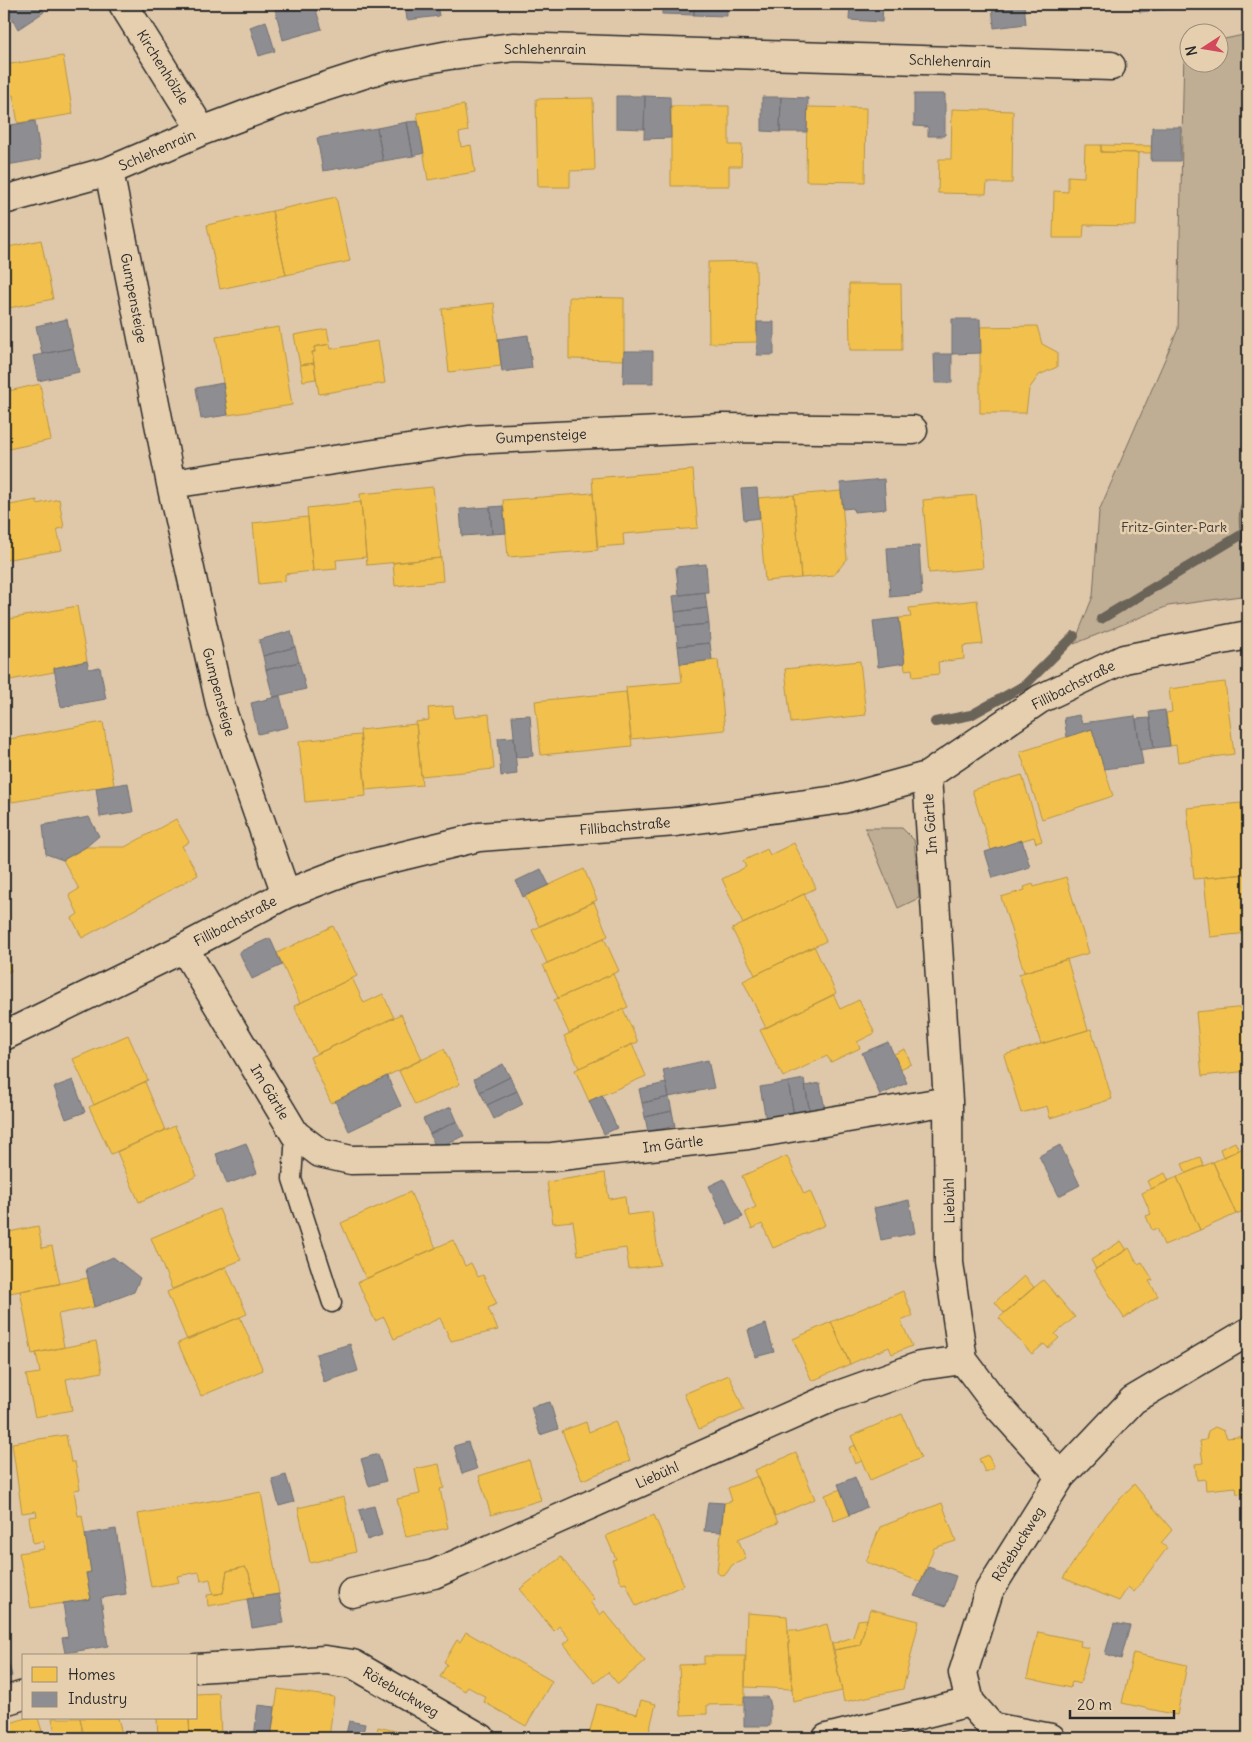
<svg xmlns="http://www.w3.org/2000/svg" width="1252" height="1742" font-family="Delius,sans-serif">
<style>
.green{fill:#c0ae94;stroke:#766c60}
.water{fill:#958876;stroke:#6b6358}
.homes{fill:#f2c14e;stroke:#b69444}
.industry{fill:#8d8d92;stroke:#707073}
.lines{fill:none;stroke-linecap:round;stroke-linejoin:round}
.stream{stroke:#6b6358;stroke-width:10}
.service-casing{stroke:#2b2b2b;stroke-width:21}
.minor-casing{stroke:#2b2b2b;stroke-width:31}
.service{stroke:#e6cfaf;stroke-width:18}
.minor{stroke:#e6cfaf;stroke-width:28}
.labels{text-anchor:middle;dominant-baseline:central;stroke-width:5;stroke-linejoin:round;paint-order:stroke}
.street-label{font-size:14px;fill:#2b2b2b;stroke:#e6cfaf}
.park-label{font-size:14px;fill:#413f3b;stroke:#e6cfaf}
</style>
<rect width="100%" height="100%" fill="#dfc8aa"/>
<filter id="ink" filterUnits="userSpaceOnUse"><feTurbulence type="fractalNoise" baseFrequency=".02" numOctaves="2"/><feDisplacementMap in="SourceGraphic" scale="10" xChannelSelector="R" yChannelSelector="G"/><feConvolveMatrix kernelMatrix="1 2 1 2 8 2 1 2 1" color-interpolation-filters="sRGB"/></filter>
<g filter="url(#ink)">
<path class="green" d="M1248 34V595L1168 606 1074 644 1093 596 1099 511 1178 329 1184 48 1189 47 1190 62H1220V40Z
M865 828H902L914 840 919 898 898 908Z"/>
<path class="water" d="M1248 492V538L1241 535C1238 521 1238 503 1248 492Z"/>
<path class="homes" d="M292 4H315L294 10Z
M63 56 73 114 18 123 13 95 5 96 4 65Z
M593 98 595 170 570 171V187H538L536 99Z
M464 105 468 131 459 133 461 147 471 145 475 172 428 180 417 113Z
M671 106H729V145H742L741 166H729V186H671Z
M807 107 866 108 865 182 806 181Z
M952 109 1013 111 1012 183H987L986 194 938 193 939 159H951Z
M1085 145H1101V152L1138 153 1136 226 1084 225 1083 238H1053L1054 191 1068 192V176L1084 177Z
M1101 145 1151 146 1152 153 1101 152Z
M336 197 350 261 286 275 272 211Z
M272 211 286 275 220 289 207 225Z
M41 240 53 299 4 309V248Z
M756 261 757 342 709 343 708 262Z
M849 284H901L902 350H850Z
M569 297 624 298V360L569 359Z
M494 303 501 366 449 372 442 309Z
M1037 326 1042 344 1057 352V367L1039 375 1029 389 1026 413H980V327Z
M279 327 292 405 228 415 216 337Z
M327 329 330 344 314 347 315 352H312L314 363 300 365 294 335Z
M378 341 385 383 319 394 312 352H315L314 347 330 344 331 349Z
M314 363 316 379 303 381 300 365Z
M40 384 51 440 4 450V392Z
M693 470 698 528 623 534 624 545 597 547 592 478Z
M433 487 441 558 367 565 360 494Z
M841 491 847 559 834 575 801 578 794 495Z
M593 493 598 550 508 557 503 500Z
M794 495 801 578 765 581 758 498Z
M976 495 983 568 929 573 923 500Z
M59 499 64 528 57 529 62 550 4 560V506L37 500V504Z
M361 502 366 557 336 560 337 569 313 571 307 508Z
M308 517 313 571 285 574V581L259 584 253 523Z
M441 558 443 581 395 586 393 563Z
M977 600 983 644 963 646 964 659 938 662 939 674 913 677 912 669 905 670 899 618 911 617 909 608Z
M77 606 87 661 54 668V672L4 681V620Z
M718 660 725 730 631 739 626 687 682 682 680 664Z
M860 661 866 715 791 723 785 669Z
M1225 682 1234 754 1178 762 1176 745 1170 746 1166 713 1172 712 1169 689Z
M626 692 632 746 541 755 535 701Z
M453 706 454 718 489 714 494 769 421 776 416 722 429 720 428 708Z
M103 722 114 785 12 802 4 759V740Z
M416 724 422 785 366 790 360 730Z
M1092 729 1113 796 1042 819 1020 752Z
M360 735 366 796 305 802 299 741Z
M1022 775 1042 841 1036 843 1034 837 991 850 972 790Z
M1241 803 1247 874 1194 879 1187 808Z
M176 819 189 842 182 846 198 875 82 938 72 918 78 914 69 895 79 889 63 860 86 847H125Z
M794 843 816 888 743 924 722 879 746 867 743 861 767 849 770 855Z
M584 869 597 900 539 926 525 896Z
M1247 874 1248 933 1210 937 1204 878Z
M1066 877 1089 953 1024 972 1001 897 1025 890 1024 887 1033 884 1034 887Z
M804 894 826 941 755 975 732 929Z
M594 902 608 936 547 963 532 930Z
M333 926 357 976 300 1003 277 953Z
M604 938 619 971 558 998 543 965Z
M814 946 836 993 766 1028 743 981Z
M4 949 11 971 4 973Z
M1067 959 1088 1030 1041 1044 1019 974Z
M613 974 628 1007 569 1033 554 1000Z
M352 978 364 1003 383 994 394 1018 317 1054 294 1006Z
M834 995 840 1009 859 1000 875 1033 857 1042 860 1048 831 1062 827 1056 783 1077 760 1030Z
M1247 1007 1248 1071 1202 1076 1196 1012Z
M623 1009 638 1042 579 1068 564 1036Z
M401 1014 422 1059 331 1103 310 1057Z
M1091 1029 1112 1099 1050 1118 1047 1106 1021 1113 1004 1055Z
M128 1035 148 1080 94 1105 73 1059Z
M632 1044 646 1076 589 1101 575 1070Z
M444 1049 460 1084 415 1105 399 1071Z
M905 1049 911 1064 900 1069 894 1054Z
M145 1082 165 1130 111 1154 89 1107Z
M175 1126 197 1176 139 1202 117 1152Z
M1235 1142 1239 1150 1223 1157 1220 1149Z
M1248 1146V1209L1236 1214 1213 1162Z
M787 1156 804 1194 810 1191 825 1225 773 1248 762 1224 752 1229 745 1212 756 1207 742 1176Z
M1200 1157 1204 1166 1186 1173 1182 1164Z
M1213 1162 1236 1214 1200 1230 1177 1177Z
M605 1173 609 1199 625 1196 627 1215 652 1212 660 1265 629 1269 626 1248 578 1255 573 1221 553 1223 547 1182Z
M1165 1173 1169 1181 1151 1189 1147 1181Z
M1177 1177 1200 1230 1164 1245 1157 1228 1152 1230 1146 1216 1151 1214 1142 1193Z
M410 1192 436 1248 366 1279 341 1223Z
M219 1209 241 1260 172 1289 151 1238Z
M38 1226 42 1248 52 1246 60 1284 4 1294V1233Z
M453 1240 465 1266 471 1263 478 1277 483 1275 497 1304 488 1308 498 1330 451 1341 440 1318 394 1339 384 1317 375 1321 358 1282Z
M1121 1241 1127 1250 1096 1269 1091 1260Z
M1129 1248 1138 1264 1142 1262 1153 1280 1149 1281 1158 1296 1124 1318 1094 1270Z
M226 1267 247 1314 187 1340 167 1292Z
M1024 1276 1034 1287 1004 1313 995 1302Z
M88 1278 94 1307 58 1314 64 1347 32 1354 20 1291Z
M1043 1280 1075 1317 1055 1334 1059 1338 1048 1348 1044 1344 1032 1354 999 1318Z
M903 1291 913 1316 901 1321 912 1346 892 1354 889 1347 850 1364 831 1322Z
M240 1317 263 1370 201 1396 178 1343Z
M831 1322 850 1364 812 1381 793 1339Z
M96 1341 102 1372 66 1379 72 1410 35 1417 26 1375 40 1373 36 1353Z
M729 1375 744 1410 699 1429 684 1394Z
M902 1414 921 1458 870 1480 851 1436Z
M615 1421 630 1461 582 1480 562 1431 586 1422 589 1432Z
M1215 1427 1224 1431 1227 1438 1248 1436V1493L1237 1494 1236 1487 1206 1490 1205 1479 1197 1480 1195 1464 1203 1463 1200 1441 1206 1440 1208 1431Z
M66 1435 71 1462H75L80 1489 74 1490 78 1516 82 1515 91 1572 86 1573 91 1599 31 1608 19 1553 44 1549 43 1541 33 1543 29 1517 37 1516 36 1511 22 1513 12 1443Z
M855 1445 862 1461 855 1464 849 1448Z
M796 1453 815 1499 775 1516 755 1470Z
M988 1455 994 1468 985 1472 979 1459Z
M529 1460 541 1500 491 1515 479 1476Z
M439 1464 444 1488 440 1489 448 1528 406 1537 397 1499 420 1494 415 1469Z
M758 1476 778 1523 738 1539 746 1559 732 1565 726 1574 720 1575 717 1572 724 1503 732 1501 728 1488Z
M1134 1484 1172 1530 1161 1543 1167 1548 1134 1592 1128 1587 1119 1601 1063 1578 1107 1513Z
M841 1489 850 1515 834 1521 825 1495Z
M261 1492 279 1594 254 1598 249 1573 245 1567 227 1571 223 1593 213 1595 210 1579 201 1581 199 1572 177 1576 179 1582 151 1587 138 1514Z
M344 1497 356 1552 310 1563 298 1508Z
M942 1503 956 1541 934 1548 921 1582 866 1562 880 1527Z
M654 1515 684 1585 636 1606 626 1583 622 1584 612 1560 616 1559 606 1536Z
M561 1557 594 1599 590 1602 600 1615 604 1611 645 1661 618 1684 608 1672 595 1683 564 1644 570 1639 559 1626 554 1631 520 1589Z
M245 1567 249 1573 254 1598 208 1606 207 1595 223 1593 227 1571Z
M870 1609 919 1621 903 1689 844 1702 834 1650 860 1645Z
M747 1613 787 1616 792 1689 745 1687Z
M867 1619 860 1645 834 1650 832 1644 853 1637 858 1620Z
M827 1624 842 1691 793 1702 788 1630H796L797 1632Z
M466 1632 552 1681 526 1726 484 1702 486 1697 468 1687 465 1691 440 1677 447 1664 444 1662 457 1640 460 1642Z
M1038 1632 1081 1641 1080 1646 1089 1648 1080 1684 1072 1682 1070 1688 1027 1678Z
M1133 1653 1187 1665 1177 1715 1122 1703Z
M704 1656H745V1704L707 1705V1714L681 1715 679 1665 704 1664Z
M1248 1683V1725H1245Z
M278 1689 334 1697 329 1738H271Z
M219 1693 221 1736 190 1738 189 1718H196V1694Z
M641 1700 656 1704 648 1735 656 1738H588L597 1704 637 1714Z
M26 1718H38L44 1738H4V1725Z
M52 1718H80L84 1738H56Z
M80 1718H118L123 1738H84Z
M157 1718H189L190 1738H158Z
M378 1727 412 1735 411 1738H376Z
M233 1735V1738H203V1736Z"/>
<path class="industry" d="M4 4H39L44 12 18 29Z
M292 4 294 10 314 4 322 29 283 40 275 9Z
M405 4H437L439 16 407 20Z
M662 4H694V15L662 14Z
M694 4H727V16L694 15Z
M850 4H883L882 22 849 20Z
M992 4H1024L1026 24 994 28Z
M1139 4H1183L1184 7 1140 12Z
M266 21 275 51 259 56 250 27Z
M914 94H945V136H928V127L914 126Z
M616 96H645L644 129 616 128Z
M645 96 670 97 671 138 644 139Z
M762 97H781L780 132 762 131Z
M781 97 808 98 807 132H780Z
M35 121 41 159 7 165 4 126Z
M418 121 424 153 413 156 407 122Z
M407 122 413 156 383 161 377 128Z
M1152 127H1181L1180 161H1151Z
M377 128 383 161 323 171 317 138Z
M67 319 73 348 42 354 36 326Z
M952 319H980L981 353 952 354Z
M757 322H774V355H757Z
M528 335 532 368 502 372 498 339Z
M73 348 79 372 38 381 33 356Z
M624 351H653V383H623Z
M934 354H952V383H935Z
M223 383 228 415 201 419 196 388Z
M884 479 886 509 854 512 853 508 843 509 840 483Z
M757 488 760 518 744 520 741 489Z
M503 506 506 533 492 534 490 507Z
M490 507 492 534 462 536 460 509Z
M919 546 922 594 890 597 887 548Z
M706 564 708 592 679 595 676 567Z
M705 592 707 608 675 612 673 596Z
M707 608 709 624 676 627 675 612Z
M899 618 905 663 878 667 873 621Z
M709 624 710 643 678 646 676 627Z
M291 631 295 647 263 656 259 640Z
M710 643 712 660 680 664 678 646Z
M295 647 299 662 266 670 263 656Z
M87 661 89 669 100 667 106 699 61 707 54 668Z
M299 662 306 689 273 697 266 670Z
M280 696 288 727 258 734 251 703Z
M1165 710 1170 746 1154 748 1149 712Z
M530 715 533 756 516 757 512 716Z
M1079 715 1082 723 1135 716 1143 764 1104 769 1092 729 1067 737 1064 718Z
M1150 718 1154 748 1140 750 1136 719Z
M514 737 517 774 501 776 498 738Z
M128 783 133 812 100 817 96 788Z
M89 817 99 836 86 847 63 860 46 854 43 825Z
M1022 840 1030 867 993 878 985 852Z
M541 869 549 885 523 897 516 881Z
M270 938 282 965 252 979 239 952Z
M888 1042 907 1083 880 1095 862 1053Z
M708 1060 714 1088 669 1097 663 1070Z
M503 1064 510 1077 480 1092 474 1079Z
M387 1076 401 1106 349 1131 335 1101Z
M510 1077 517 1091 487 1105 480 1092Z
M804 1079 810 1113 794 1115 788 1082Z
M73 1080 85 1112 66 1119 54 1087Z
M788 1082 794 1115 766 1120 760 1087Z
M666 1083 669 1097 642 1103 639 1089Z
M820 1083 825 1110 810 1113 805 1086Z
M517 1091 523 1104 494 1119 487 1105Z
M602 1095 617 1128 604 1134 589 1101Z
M669 1097 672 1111 645 1117 642 1103Z
M451 1107 457 1121 430 1134 423 1119Z
M672 1111 675 1126 648 1132 645 1117Z
M457 1121 464 1136 436 1148 430 1134Z
M246 1143 257 1173 227 1184 216 1154Z
M1060 1145 1080 1185 1059 1196 1039 1156Z
M724 1179 743 1217 727 1225 709 1186Z
M909 1200 915 1233 881 1240 874 1208Z
M113 1257 140 1278 134 1292 94 1307 86 1269Z
M766 1324 774 1352 755 1357 748 1330Z
M350 1344 358 1371 324 1382 316 1354Z
M550 1402 558 1429 540 1435 531 1407Z
M468 1442 477 1469 462 1474 454 1446Z
M378 1454 386 1481 369 1486 361 1459Z
M286 1475 294 1502 279 1506 272 1479Z
M855 1477 867 1507 850 1515 838 1484Z
M708 1502 724 1503 721 1532 704 1531Z
M374 1506 382 1535 367 1540 359 1510Z
M116 1529 126 1594 101 1598 108 1646 65 1653 62 1638 68 1637 63 1603 91 1599 86 1573 91 1572 85 1534Z
M928 1567 956 1576 946 1606 914 1596Z
M279 1594 284 1623 252 1628 247 1599Z
M1114 1623 1130 1626 1121 1659 1105 1654Z
M4 1646 12 1676 4 1678Z
M744 1697H767L770 1701V1726H744Z
M258 1705 275 1707 271 1738 254 1737Z
M349 1721 365 1724 362 1738H345Z"/>
<g class="lines">
<path class="stream" d="M1101 619 1241 535
M935 722 971 715 1025 685 1074 636"/>
<g class="service-casing">
<path id="service" d="M295 1134 292 1179 332 1303"/>
</g>
<g class="minor-casing">
<path id="minor" d="M123 4 202 131
M109 171 171 484 221 708 286 894
M4 200 109 171 202 131 287 99 386 67 449 55 514 47 1111 66
M171 484 469 440 723 428 913 430
M927 776 948 1101 949 1263 963 1360 996 1404 1061 1476
M184 948 295 1134 320 1153 351 1160 552 1157 748 1135 948 1101
M4 1036 184 948 286 894 353 868 479 837 676 822 843 799 927 776 1040 699 1124 659 1248 635
M352 1593 434 1574 833 1397 920 1366 963 1360
M196 1668 325 1660 353 1664 481 1738
M4 1701 24 1695
M827 1738 970 1702
M1051 1738 992 1727 970 1702 963 1673 989 1591 1061 1476 1133 1400 1248 1332"/>
</g>
<use href="#service" class="service"/>
<use href="#minor" class="minor"/>
</g>
</g>
<g class="labels">
<g class="street-label">
<text x="545" y="49">Schlehenrain</text>
<text transform="translate(950 61) rotate(2)">Schlehenrain</text>
<text transform="translate(163 67) rotate(58)">Kirchenhölzle</text>
<text transform="translate(157 150) rotate(-24)">Schlehenrain</text>
<text transform="translate(134 298) rotate(79)">Gumpensteige</text>
<text transform="translate(541 436) rotate(-3)">Gumpensteige</text>
<text transform="translate(1073 685) rotate(-27)">Fillibachstraße</text>
<text transform="translate(219 692) rotate(75)">Gumpensteige</text>
<text transform="translate(930 824) rotate(-94)">Im Gärtle</text>
<text transform="translate(625 826) rotate(-5)">Fillibachstraße</text>
<text transform="translate(235 921) rotate(-28)">Fillibachstraße</text>
<text transform="translate(270 1092) rotate(59)">Im Gärtle</text>
<text transform="translate(673 1144) rotate(-7)">Im Gärtle</text>
<text transform="translate(949 1201) rotate(-91)">Liebühl</text>
<text transform="translate(657 1475) rotate(-24)">Liebühl</text>
<text transform="translate(1018 1544) rotate(-58)">Rötebuckweg</text>
<text transform="translate(401 1692) rotate(30)">Rötebuckweg</text>
</g>
<g class="park-label">
<text x="1174" y="527">Fritz-Ginter-Park</text>
</g>
</g>
<rect width="1252" height="1742" fill="none" stroke="#e6cfaf" stroke-width="20"/>
<rect x="10" y="10" width="1232" height="1722" fill="none" stroke="#2b2b2b" stroke-width="2" filter="url(#ink)"/>
<rect x="22" y="1654" width="175" height="65" fill="#e6cfaf" stroke="#9b8d7a"/>
<rect x="32" y="1667" width="25" height="15" fill="#f2c14e" stroke="#9b8d7a"/>
<text x="68" y="1680" font-size="15" fill="#2b2b2b">Homes</text>
<rect x="32" y="1692" width="25" height="15" fill="#8d8d92" stroke="#9b8d7a"/>
<text x="68" y="1704" font-size="15" fill="#2b2b2b">Industry</text>
<g transform="translate(1204 48) rotate(258)"><circle r="24" fill="#e6cfaf" stroke="#9b8d7a"/>
<path d="M0-4L9 19L0 12L-9 19Z" fill="#d1495b"/>
<text y="-8" font-size="14" font-weight="bold" text-anchor="middle" fill="#2b2b2b">N</text>
</g>
<path d="M1070 1710v8h104v-8" fill="none" stroke="#2b2b2b" stroke-width="2.5"/>
<text x="1077" y="1710" font-size="15" fill="#2b2b2b" stroke="#e6cfaf" stroke-width="4" paint-order="stroke">20 m</text>
</svg>
